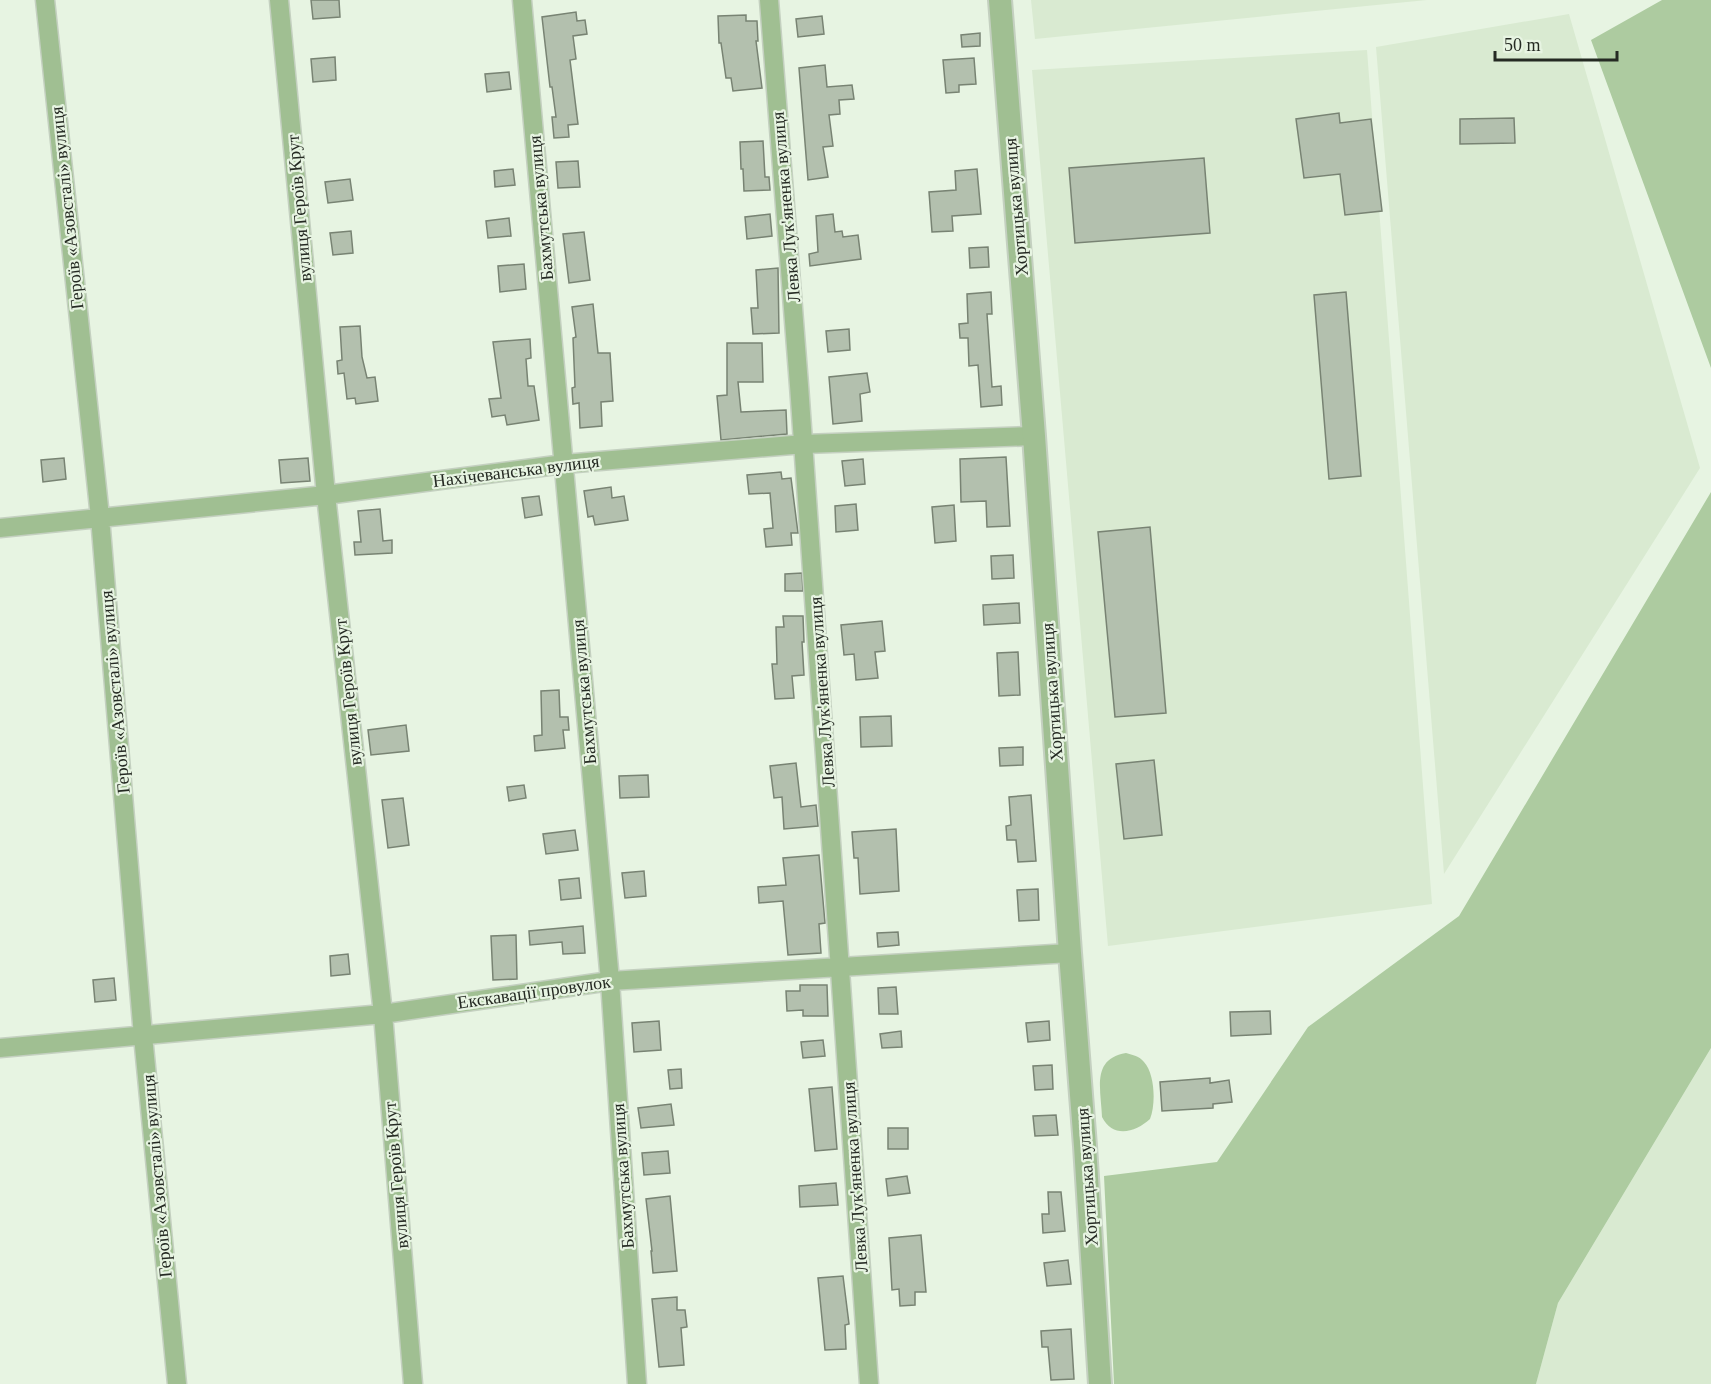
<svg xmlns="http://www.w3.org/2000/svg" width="1711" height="1384" font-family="'Times New Roman',serif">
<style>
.built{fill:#d9ead1}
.green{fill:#adcba0}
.building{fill:#b3c0ae;stroke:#788373;stroke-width:1.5}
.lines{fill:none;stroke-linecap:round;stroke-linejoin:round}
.minor-casing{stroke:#c4d0c0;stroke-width:21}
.tertiary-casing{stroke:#c4d0c0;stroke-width:26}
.minor{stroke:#a0bf92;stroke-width:18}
.tertiary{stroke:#a0bf92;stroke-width:22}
.labels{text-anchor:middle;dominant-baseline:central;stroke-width:4.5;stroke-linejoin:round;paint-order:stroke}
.street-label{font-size:18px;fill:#252a23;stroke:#e7f4e2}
</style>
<rect width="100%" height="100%" fill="#e7f4e2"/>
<path class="built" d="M1031 0H1427L1035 39Z
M1569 14 1700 468 1444 874 1376 47Z
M1367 50 1432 904 1108 946 1032 70Z
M1711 1048V1384H1536L1558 1303Z"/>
<path class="green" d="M1662 0H1711V368L1591 40Z
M1711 492V1048L1558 1303 1536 1384H1114L1104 1176 1217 1162 1308 1027 1459 916Z
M1126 1053C1133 1055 1139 1056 1144 1062 1155 1074 1156 1104 1150 1119 1136 1132 1113 1139 1102 1117 1101 1089 1091 1059 1126 1053Z"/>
<path class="building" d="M311 0H339L340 17 313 19Z
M576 12 577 21 585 20 587 34 573 36 576 59 570 60 578 124 568 125 569 137 554 138 552 117H556L552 87H550L542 17Z
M746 15V21H757L758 41H756L762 88 733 91 731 78H726L721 43H719L718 16Z
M822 16 824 34 798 37 796 19Z
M980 33V46L962 47 961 35Z
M335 57 336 80 313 82 311 59Z
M974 58 976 84 959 85V92L946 93 943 60Z
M825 65 827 87 852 85 854 99 839 100 840 114 829 115 833 146 823 147 828 177 808 180 799 68Z
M509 72 511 89 487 92 485 74Z
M1339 113 1340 123 1371 119 1382 211 1345 215 1340 174 1304 178 1296 119Z
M1514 118 1515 143 1460 144V119Z
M763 141 765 177H769L770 190 744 191 743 169H741L740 142Z
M1204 158 1210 233 1075 243 1069 168Z
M578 161 580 187 558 188 556 162Z
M513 169 515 185 495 187 494 171Z
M977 169 981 214 952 216 953 231 932 232 929 192 956 190 955 171Z
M350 179 353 200 328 203 325 182Z
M770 214 772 236 747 239 745 217Z
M833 214 835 232 842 231 843 237 858 235 861 259 810 266 809 254 818 252 816 216Z
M509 218 511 236 488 238 486 221Z
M351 231 353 253 333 255 330 233Z
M584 232 590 280 569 283 563 234Z
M988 247 989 267 970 268 969 248Z
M524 264 526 289 500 292 498 266Z
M778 268 779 333 753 334 751 308H758L756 270Z
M991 292 992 314H987L992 387 1001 386 1002 405 981 407 978 365 969 366 968 338H960L959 324 968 323 967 294Z
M1346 292 1361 476 1329 479 1314 295Z
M593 304 598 353H610L613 401 601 402 602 426 580 428 579 403 573 404 572 388 575 387 573 338 576 337 572 307Z
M360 326 362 357 367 378 375 377 378 401 356 404 355 398 347 399 344 373 338 374 337 361 342 360 340 327Z
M849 329 850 350 828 352 826 331Z
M530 339 531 358 526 359 528 386H534L539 420 507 425 505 415 492 417 489 399 501 398 493 342Z
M727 343H762L763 382H738L741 412 786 410 787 434 721 440 717 396 727 395Z
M867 373 870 392 860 394 862 421 833 424 829 377Z
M1006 457 1010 526 987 527 986 501 961 502 960 459Z
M64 458 66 479 43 482 41 460Z
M308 458 310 481 281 483 279 460Z
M863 459 865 484 845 486 842 461Z
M781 472 782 479 791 478 798 533H791L792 545 766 547 764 529 773 528 770 493 749 494 747 475Z
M611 487 612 498 624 496 628 520 595 525 593 516 588 517 584 491Z
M539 496 542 515 525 518 522 498Z
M856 504 858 530 836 532 835 506Z
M954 505 956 541 935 543 932 507Z
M380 509 383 541 392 540V553L355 555 354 542H361L358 511Z
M1150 527 1166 713 1115 717 1098 532Z
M1013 555 1014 578 992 579 991 556Z
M802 573 803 591H785V574Z
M1019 603 1020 623 984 625 983 605Z
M783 616H803L804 642H802L804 675 792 676 794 698 775 699 772 664H777L776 627H784Z
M882 621 885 651 875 652 878 678 856 680 854 654 844 655 841 625Z
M1018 652 1020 695 999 696 997 653Z
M559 690 560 717H568L569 730H563L565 748 535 751 534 736 542 735 541 691Z
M891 716 892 746 861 747 860 717Z
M406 725 409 751 371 755 368 730Z
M1023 747V765L1000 766 999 748Z
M1154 760 1162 835 1124 839 1116 764Z
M796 763 801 807 816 805 818 826 784 829 782 797 774 798 770 766Z
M648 775 649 797 620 798 619 776Z
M524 785 526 798 509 801 507 787Z
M1031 795 1036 861 1018 862 1016 840H1007L1006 826 1011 825 1009 797Z
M403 798 409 845 388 848 382 800Z
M896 829 899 891 860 894 858 858H854L852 832Z
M575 830 578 850 546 854 543 834Z
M819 855 825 923 819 924 821 953 788 955 783 901 759 903 758 887 786 885 783 858Z
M644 871 646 896 625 898 622 873Z
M579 878 581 898 561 900 559 880Z
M1038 889 1039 920 1019 921 1017 890Z
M583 926 585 953 563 954 562 942 530 945 529 931Z
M898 932 899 945 878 947 877 933Z
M516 935 517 979 493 980 491 936Z
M348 954 350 974 331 976 330 956Z
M114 978 116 1000 95 1002 93 980Z
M800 985H827L828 1016H803V1010L787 1011 786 991H800Z
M896 987 898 1014H879L878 988Z
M1270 1011 1271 1034 1231 1036 1230 1012Z
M659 1021 661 1050 634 1052 632 1023Z
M1049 1021 1050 1040 1028 1042 1026 1023Z
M901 1031 902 1047 882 1048 880 1034Z
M823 1040 825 1056 803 1058 801 1042Z
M1052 1065 1053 1089 1035 1090 1033 1066Z
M681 1069 682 1088 670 1089 668 1070Z
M1210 1078V1083L1229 1080 1232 1102 1213 1104V1108L1162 1111 1160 1082Z
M832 1087 837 1149 815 1151 809 1089Z
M671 1104 674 1125 641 1128 638 1108Z
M1056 1115 1058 1135 1035 1136 1033 1116Z
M888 1128H908V1149H888Z
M668 1151 670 1173 644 1175 642 1153Z
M907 1176 910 1193 888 1196 886 1179Z
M836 1183 838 1205 800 1207 799 1186Z
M1048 1192H1061L1065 1231 1043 1233 1042 1214H1049Z
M670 1196 677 1271 653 1273 651 1251H652L646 1199Z
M921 1235 926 1292H915V1305L900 1306 899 1289 892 1290 889 1238Z
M1068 1260 1071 1284 1047 1286 1044 1263Z
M843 1276 849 1324 845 1325 846 1349 825 1350 818 1278Z
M677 1297V1310H685L687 1327 681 1328 684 1365 659 1367 652 1299Z
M1071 1329 1074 1379 1051 1380 1048 1347H1042L1041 1331Z"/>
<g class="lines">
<g class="minor-casing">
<path id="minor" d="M45 0 100 517 143 1036 177 1384
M279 0 326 495 383 1014 413 1384
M522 0 610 981 637 1384
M769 0C806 461 839 922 869 1384
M0 528 326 495 564 464 804 444 1034 436
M0 1048 383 1014 610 981 1070 953"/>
</g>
<g class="tertiary-casing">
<path id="tertiary" d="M1000 0 1034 436 1070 953 1085 1146 1100 1384"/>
</g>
<use href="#minor" class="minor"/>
<use href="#tertiary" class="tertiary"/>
</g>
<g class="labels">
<g class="street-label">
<text transform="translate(786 207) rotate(-95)">Левка Лук'яненка вулиця</text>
<text transform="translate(1016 207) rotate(-95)">Хортицька вулиця</text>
<text transform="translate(67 208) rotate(-96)">Героїв «Азовсталі» вулиця</text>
<text transform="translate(299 208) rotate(-95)">вулиця Героїв Крут</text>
<text transform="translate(541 208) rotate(-95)">Бахмутська вулиця</text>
<text transform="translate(516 471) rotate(-7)">Нахічеванська вулиця</text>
<text transform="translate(115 692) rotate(-95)">Героїв «Азовсталі» вулиця</text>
<text transform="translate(348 692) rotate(-96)">вулиця Героїв Крут</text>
<text transform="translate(584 692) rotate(-95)">Бахмутська вулиця</text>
<text transform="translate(822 692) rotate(-94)">Левка Лук'яненка вулиця</text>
<text transform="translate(1052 692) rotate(-94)">Хортицька вулиця</text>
<text transform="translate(534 992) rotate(-8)">Екскавації провулок</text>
<text transform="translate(396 1175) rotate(-95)">вулиця Героїв Крут</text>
<text transform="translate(157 1176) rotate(-95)">Героїв «Азовсталі» вулиця</text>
<text transform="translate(623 1176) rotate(-94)">Бахмутська вулиця</text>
<text transform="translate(855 1177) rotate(-94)">Левка Лук'яненка вулиця</text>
<text transform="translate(1087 1177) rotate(-94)">Хортицька вулиця</text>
</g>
</g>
<path d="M1495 51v9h122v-9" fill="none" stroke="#252a23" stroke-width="3"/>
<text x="1504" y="51" font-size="18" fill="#252a23" stroke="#e7f4e2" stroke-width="4.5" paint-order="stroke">50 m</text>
</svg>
